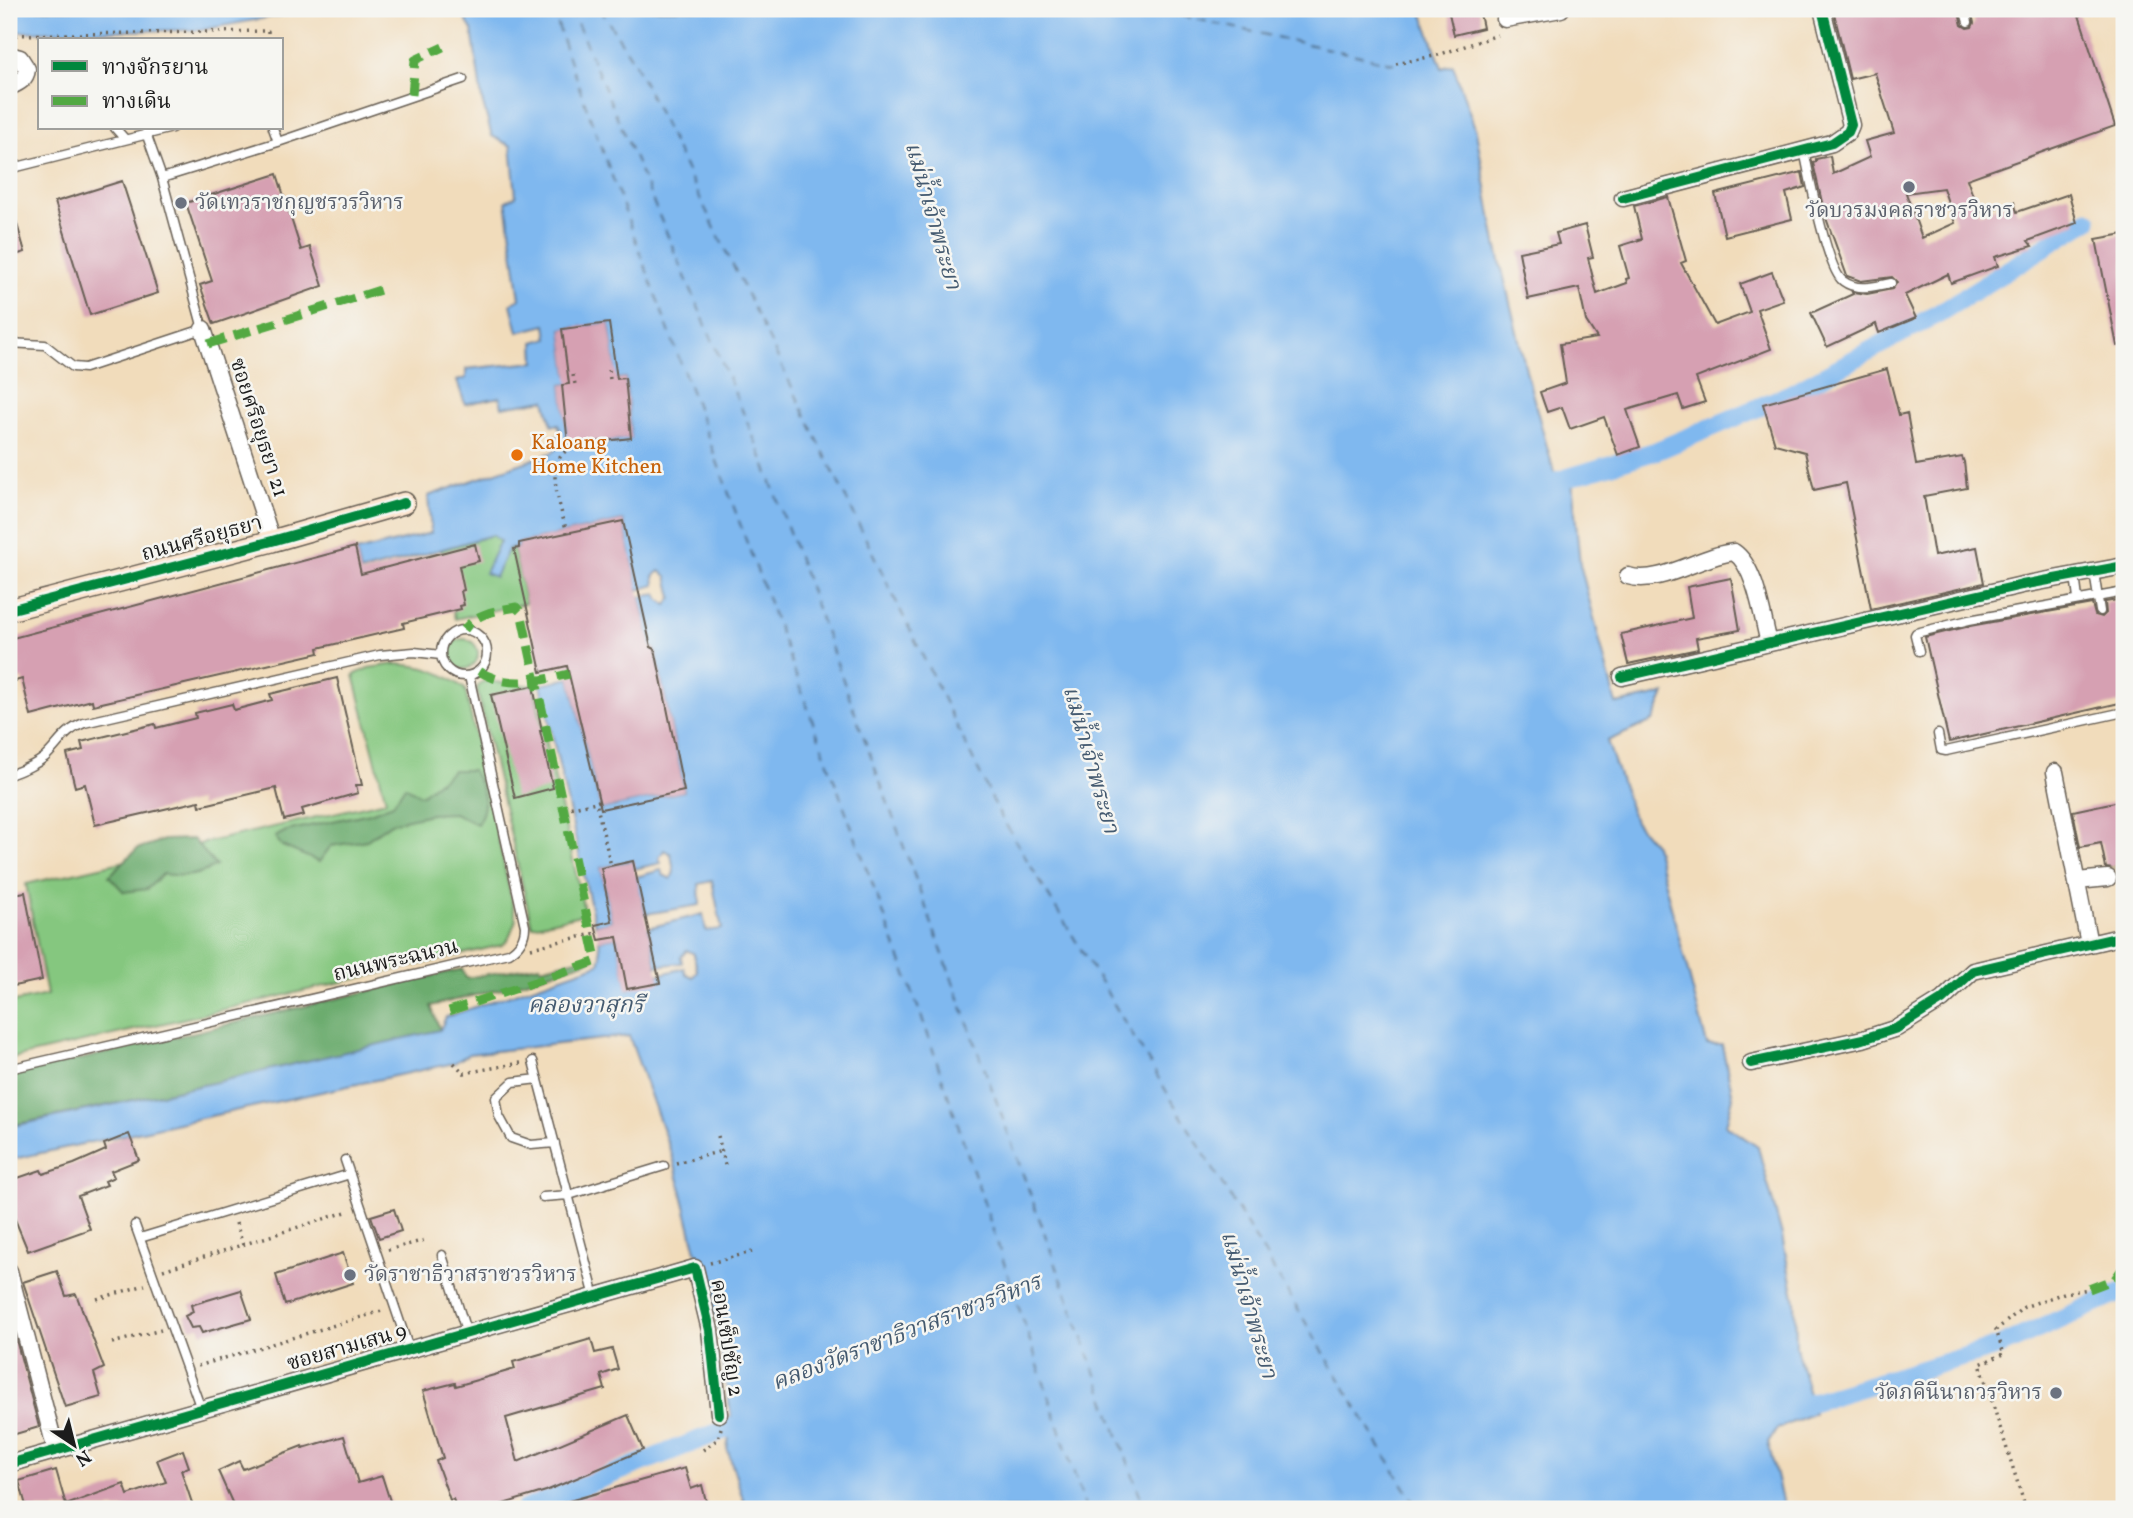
<svg xmlns="http://www.w3.org/2000/svg" width="2133" height="1518" font-family="Vollkorn,'Noto Serif Thai',serif">
<style>
.green{fill:#85c77f;stroke:#50724e;stroke-width:2}
.forest{fill:#6cac6e;stroke:#446445;stroke-width:2}
.water{fill:#7fb8ef;stroke:#4e6a86;stroke-width:2;fill-rule:evenodd}
.lines{fill:none;stroke-linecap:round;stroke-linejoin:round}
.canal{stroke:#7fb8ef;stroke-width:19}
.ferry{stroke:#445a70;stroke-width:2;stroke-dasharray:9 7;stroke-linecap:butt}
.building{fill:#d6a0b2;fill-rule:evenodd}
.street-tunnel{stroke:#c6b69b;stroke-width:16;stroke-dasharray:16 8;stroke-linecap:butt}
.lane-casing{stroke:#675f54;stroke-width:11}
.street-casing{stroke:#675f54;stroke-width:19}
.secondary-casing{stroke:#675f54;stroke-width:24}
.path{stroke:#675f54;stroke-width:3.5;stroke-dasharray:2 5;stroke-linecap:butt}
.lane{stroke:#fff;stroke-width:8}
.street{stroke:#fff;stroke-width:16}
.secondary{stroke:#fce5cf;stroke-width:21}
.quiet{stroke:#52a943;stroke-width:9;stroke-dasharray:18 9;stroke-linecap:butt}
.cycleway-casing{stroke:#f6f6f2;stroke-width:15}
.cycleway{stroke:#00873e;stroke-width:10}
.worship-dot{fill:#6b7280;stroke:#f6f6f2;stroke-width:2.5}
.food-dot{fill:#e8710a;stroke:#f6f6f2;stroke-width:2.5}
.labels{text-anchor:middle;dominant-baseline:central;stroke-width:5;stroke-linejoin:round;paint-order:stroke}
.worship-label{font-size:21px;fill:#5b616d;stroke:#f6f6f2;text-anchor:start}
.street-label{font-size:21px;fill:#1c1c1c;stroke:#f6f6f2}
.food-label{font-size:21px;fill:#c56008;stroke:#f6f6f2;text-anchor:start}
.water-label{font-size:23px;font-style:italic;fill:#445a70;stroke:#f6f6f2}
</style>
<rect width="100%" height="100%" fill="#f6f6f2"/>
<filter id="ink" filterUnits="userSpaceOnUse"><feTurbulence type="fractalNoise" baseFrequency=".0143" numOctaves="2"/><feDisplacementMap in="SourceGraphic" scale="14" xChannelSelector="R" yChannelSelector="G"/><feConvolveMatrix kernelMatrix="1 2 1 2 8 2 1 2 1" color-interpolation-filters="sRGB"/></filter>
<filter id="wash" filterUnits="userSpaceOnUse"><feTurbulence type="fractalNoise" baseFrequency=".00686" numOctaves="4" result="noise"/><feDisplacementMap in="SourceGraphic" scale="28" xChannelSelector="R" yChannelSelector="G"/><feGaussianBlur stdDeviation="1.57" result="paint"/><feColorMatrix in="noise" values="0 0 0 0 0 0 0 0 0 0 0 0 0 0 0 0 0 1.4 0 .05"/><feComposite in="paint" operator="in"/></filter>
<g filter="url(#wash)">
<rect width="100%" height="100%" fill="#f1dcbb"/>
<path class="green" d="M492 535 509 548 514 549 526 603 455 619 441 550Z
M448 654a15 15 0 1 1 30 0a15 15 0 1 1-30 0Z
M395 664C423 665 442 671 465 689L516 920 508 940 502 945 9 1059V1003L47 995 26 884 386 801 354 675 368 668Z
M484 681 534 686 585 914 532 926 477 690 479 684Z"/>
<path class="forest" d="M453 770H472C484 789 490 804 477 824L454 813 431 814 391 823 367 840 331 846 319 862 282 846 275 837 286 831 370 813 393 804 405 786 421 795Z
M193 839 216 866C195 877 187 877 163 874L147 889 124 892 109 876 137 849 164 840Z
M593 955 594 958 591 960 501 989 431 1006 440 1030 217 1082 9 1126V1076L462 969 466 978 540 965 541 968Z"/>
<path class="water" d="M9 9H336L287 14 201 30 9 32Z
M459 9H1421L1442 68 1453 65 1476 131 1496 244 1528 378 1554 472 1572 481 1580 564 1616 704 1665 694 1653 721 1607 741 1635 822 1655 845 1707 1045H1722L1733 1097 1726 1125 1758 1147 1782 1236 1795 1302 1796 1347 1814 1413 1777 1429 1768 1442 1784 1509H746L727 1448 732 1422 716 1318 705 1288 674 1161 629 1036 469 1054 454 1063 9 1160V1127L217 1082 440 1030 446 1017 599 964 601 956 599 940 617 937 628 989 658 975 684 968 686 974 693 977 697 971 694 954 687 950 681 957 682 963 656 966 648 928 703 914 706 931 722 929 712 881 699 884 700 905 645 914 636 877 661 870 663 875 671 879 674 872 671 854 664 850 659 858 661 863 634 869 632 861 601 868 612 921 595 925 541 685 570 678 601 809 684 791 655 649 651 647 640 597 657 594 660 600 667 605 672 597 667 576 660 571 654 576 655 585 638 590 623 521 519 543V548H509L495 577 485 573 500 541 492 535 361 572 356 552 431 533 428 496 551 453 557 448 553 438 562 435 558 424 552 426 545 400 502 407 500 397 465 404 457 381 466 378V369L535 362 534 342 548 338 546 325 518 332 511 304 520 299 506 201 516 196 511 146 492 136 482 100 472 30ZM609 323 615 369 568 375 562 329ZM625 378 631 438 569 445 562 385Z"/>
<g class="lines">
<path class="canal" d="M1540 486 1656 451 1790 394 1939 313 2088 220
M1788 1406 1812 1402 2000 1346 2124 1291
M525 1509 754 1418"/>
<path class="ferry" d="M553 9 567 54 926 1029 1086 1509
M571 9 760 452 1145 1509
M600 9 633 60 1000 815 1418 1509
M1151 9 1396 64"/>
</g>
<g id="blocks">
<path class="building" d="M1448 9H1479L1483 28 1454 35Z
M1833 9H1958L1962 25 1967 28 1972 27 1974 23 1971 9H2077L2115 126 1967 179 1979 213 2014 202 2017 212 2069 194 2077 223 2028 241 2032 246 1995 257 1998 266 1951 283 1948 274 1905 295 1916 318 1879 333 1876 324 1827 347 1811 313 1853 294 1852 292 1867 294 1892 289 1897 282 1892 277 1861 281 1847 276 1826 218 1821 198 1813 163 1816 162V159L1830 156 1833 174 1870 157 1865 141 1894 133 1875 73 1850 79ZM1943 188 1955 223 1922 238 1906 193Z
M1802 172 1805 187 1786 193 1792 219 1725 236 1715 194Z
M277 174 301 250 310 247 323 286 214 324 200 285 212 281 186 203Z
M122 181 158 293 90 315 55 202Z
M1668 197 1686 261 1681 263 1715 325 1750 312 1740 284 1772 272 1783 300 1757 309 1771 349 1696 378 1705 402 1683 409 1678 395 1627 410 1640 447 1618 455 1604 417 1570 429 1562 407 1547 412 1540 392 1566 383 1560 344 1597 338 1586 321 1579 288 1528 299 1519 252 1559 244 1556 233 1585 225 1593 257 1588 258 1597 294 1627 283 1626 279 1629 278 1620 246 1642 239 1634 206Z
M13 210 25 252 9 257V211Z
M2124 234V345L2117 346 2096 239Z
M609 323 617 379 625 378 631 438 568 445 562 385 569 384 562 329Z
M1887 369 1899 415 1907 413 1916 465 1962 457 1964 462 1967 488 1924 496 1934 556 1977 547 1984 583 1871 609 1846 483 1814 490 1805 452 1775 444 1763 404Z
M623 521 651 647 655 649 684 791 601 809 567 666 541 672 514 549 519 548V543Z
M475 544 479 561 459 566 464 590 461 591 464 605 460 606 461 609 403 623 404 628 318 648 319 653 93 705 92 700 31 716 22 679 9 683V639L355 547 361 574Z
M1731 578 1740 630 1696 638 1698 649 1628 664 1621 634 1692 618 1687 587Z
M2124 599V702L1949 742 1925 637 1970 626 2092 604 2095 615 2102 617 2106 613 2105 602Z
M337 678 362 785H356L358 793 302 809 304 815 284 820 276 788 200 806 199 801 95 825 85 784 75 787 67 754 83 750 81 742 155 724 156 728 196 718 195 713 232 704 234 710 272 700 270 694Z
M533 686 542 731H540L553 788 515 798 491 695Z
M2124 800V873L2118 875 2113 869 2106 868 2101 843 2080 847 2073 811Z
M633 861 660 983 627 989 617 937 599 940 595 925 612 921 601 868Z
M25 892 42 980 9 987V895Z
M129 1134 139 1160 111 1171 114 1177 105 1181 107 1185 78 1196 90 1229 28 1251 12 1212 9 1213V1181L41 1170 43 1174 74 1164 106 1150 104 1144Z
M394 1209 401 1231 379 1238 371 1216Z
M343 1253 353 1283 285 1305 276 1275Z
M57 1271 66 1296 76 1294 104 1368 94 1373 101 1397 65 1407 23 1282Z
M241 1290 251 1319 202 1333 199 1327 191 1328 185 1316 193 1312 191 1305Z
M9 1328H13L39 1427 9 1436Z
M591 1339 595 1353 612 1349 618 1369 601 1375 605 1389 506 1418 518 1462 628 1415 643 1450 546 1491 487 1509H457L453 1499 450 1500 436 1461 443 1458 423 1391 455 1383 456 1386 515 1369 513 1362Z
M344 1436 358 1483 382 1476 391 1504 371 1509H235L218 1471 239 1461 243 1469 302 1446 303 1448Z
M183 1450 189 1467 181 1470 194 1509H27L19 1481 56 1470 66 1505 124 1484 128 1495 166 1482 157 1460Z
M685 1468 691 1489 702 1485 708 1509H556L555 1505Z"/>
</g>
</g>
<g filter="url(#ink)">
<use href="#blocks" fill-opacity="0" stroke="#675f54" stroke-width="2"/>
<g class="lines">
<path class="street-tunnel" d="M2108 878 2124 873"/>
<g class="lane-casing">
<path id="lane" d="M1964 9 1968 22
M2122 9 2124 19
M115 128 124 138
M273 128 278 142
M1804 150C1809 174 1827 270 1843 281 1858 292 1874 286 1891 283
M9 169 172 128
M162 178 278 142 463 79
M9 343 45 345 73 367 85 368 203 329 162 178 146 133
M2094 572 2100 611
M2075 575 2078 599
M441 653a23 23 0 1 1 46 0a23 23 0 1 1-46 0Z
M1919 651 1915 635 1916 633 1969 620 2124 592
M1938 734 1941 750 1946 751 2124 712
M9 775C22 770 34 766 45 757 59 744 65 730 84 723L380 655 414 652 441 655
M533 1061 595 1297
M9 1069 509 953C519 947 525 938 525 926L469 676
M538 1079 513 1082 496 1098 499 1116 511 1138 531 1145 555 1143
M345 1160 409 1349
M543 1197 569 1195 664 1166
M135 1225 201 1409
M140 1238 350 1174
M442 1255 467 1334"/>
</g>
<g class="street-casing">
<path id="street" d="M1505 19 1561 9
M9 55 20 58 27 69C26 80 18 83 9 87
M1623 198 1832 143 1848 132 1851 125 1822 9
M203 329 272 541
M1628 576C1660 586 1701 555 1734 552 1756 567 1762 617 1769 643
M1622 677 2022 585 2124 566
M2055 772 2089 944
M2077 881 2108 878
M1751 1063 1863 1039 1897 1028 1942 1000 1973 971 2124 936
M9 1271 56 1451
M9 1464 695 1268 710 1330 719 1414"/>
</g>
<g class="secondary-casing">
<path id="secondary" d="M9 610 272 541 404 503"/>
</g>
<path class="path" d="M9 35 268 31V40
M1396 64 1438 55 1498 35
M609 370 610 380
M573 375 575 384
M567 533C563 515 549 478 558 461 561 454 568 449 573 444
M599 801 596 802 611 866
M564 809 596 802
M531 948 597 933
M454 1063 464 1073 521 1063
M718 1136 725 1165
M676 1163 722 1151
M236 1223 243 1245
M388 1250 425 1240
M710 1263 752 1252
M163 1270 349 1211
M97 1299 145 1285
M112 1343 161 1330
M198 1366 385 1310
M703 1450 718 1439 721 1428
M2026 1509 1980 1364 2004 1354 1996 1330 2024 1307 2064 1293 2089 1289"/>
<use href="#lane" class="lane"/>
<use href="#street" class="street"/>
<use href="#secondary" class="secondary"/>
<path class="quiet" d="M412 95 415 60 443 47
M208 344 380 290
M479 671C507 689 539 681 569 674
M449 1011 594 962 596 959 521 612 516 607C496 611 477 612 464 630
M2089 1289 2115 1279 2124 1266"/>
<g class="cycleway-casing">
<path id="cycleway" d="M1623 198 1832 143 1848 132 1851 125 1822 9
M9 610 272 541 404 503
M1622 677 2022 585 2124 566
M1751 1063 1863 1039 1897 1028 1942 1000 1973 971 2124 936
M9 1464 695 1268 710 1330 719 1414"/>
</g>
<use href="#cycleway" class="cycleway"/>
</g>
</g>
<g class="worship-dot">
<circle cx="1909" cy="187" r="7"/>
<circle cx="181" cy="203" r="7"/>
<circle cx="350" cy="1275" r="7"/>
<circle cx="2056" cy="1393" r="7"/>
</g>
<circle class="food-dot" cx="517" cy="455" r="7"/>
<g class="labels">
<g class="worship-label">
<text x="195" y="203">วัดเทวราชกุญชรวรวิหาร</text>
<text x="1909" y="211" text-anchor="middle">วัดบวรมงคลราชวรวิหาร</text>
<text x="364" y="1275">วัดราชาธิวาสราชวรวิหาร</text>
<text x="2042" y="1393" text-anchor="end">วัดภคินีนาถวรวิหาร</text>
</g>
<g class="street-label">
<text transform="translate(258 428) rotate(72)">ซอยศรีอยุธยา 21</text>
<text transform="translate(202 539) rotate(-15)">ถนนศรีอยุธยา</text>
<text transform="translate(396 961) rotate(-13)">ถนนพระฉนวน</text>
<text transform="translate(726 1338) rotate(81)">คอนเซ็ปชัญ 2</text>
<text transform="translate(347 1348) rotate(-16)">ซอยสามเสน 9</text>
</g>
<g class="food-label">
<text x="531" y="443">Kaloang<tspan x="531" dy="24">Home Kitchen</tspan></text>
</g>
<g class="water-label">
<text transform="translate(932 216) rotate(74)">แม่น้ำเจ้าพระยา</text>
<text transform="translate(1090 760) rotate(74)">แม่น้ำเจ้าพระยา</text>
<text x="586" y="1006">คลองวาสุกรี</text>
<text transform="translate(1248 1305) rotate(74)">แม่น้ำเจ้าพระยา</text>
<text transform="translate(907 1333) rotate(-21)">คลองวัดราชาธิวาสราชวรวิหาร</text>
</g>
</g>
<rect width="2133" height="1518" fill="none" stroke="#f6f6f2" stroke-width="35"/>
<rect x="38" y="38" width="245" height="91" fill="#f6f6f2" stroke="#9f9f9c" stroke-width="2"/>
<rect x="52" y="61" width="35" height="10" fill="#00873e" stroke="#9f9f9c" stroke-width="2"/>
<text x="102" y="74" font-size="21" fill="#1c1c1c">ทางจักรยาน</text>
<rect x="52" y="96" width="35" height="10" fill="#52a943" stroke="#9f9f9c" stroke-width="2"/>
<text x="102" y="108" font-size="21" fill="#1c1c1c">ทางเดิน</text>
<g transform="translate(74 1445) rotate(145)" stroke="#f6f6f2" stroke-width="5" paint-order="stroke">
<path d="M0-5L12 26L0 18L-12 26Z" fill="#1c1c1c"/>
<text y="-10" font-size="19" font-weight="bold" text-anchor="middle" fill="#1c1c1c">N</text>
</g>
</svg>
